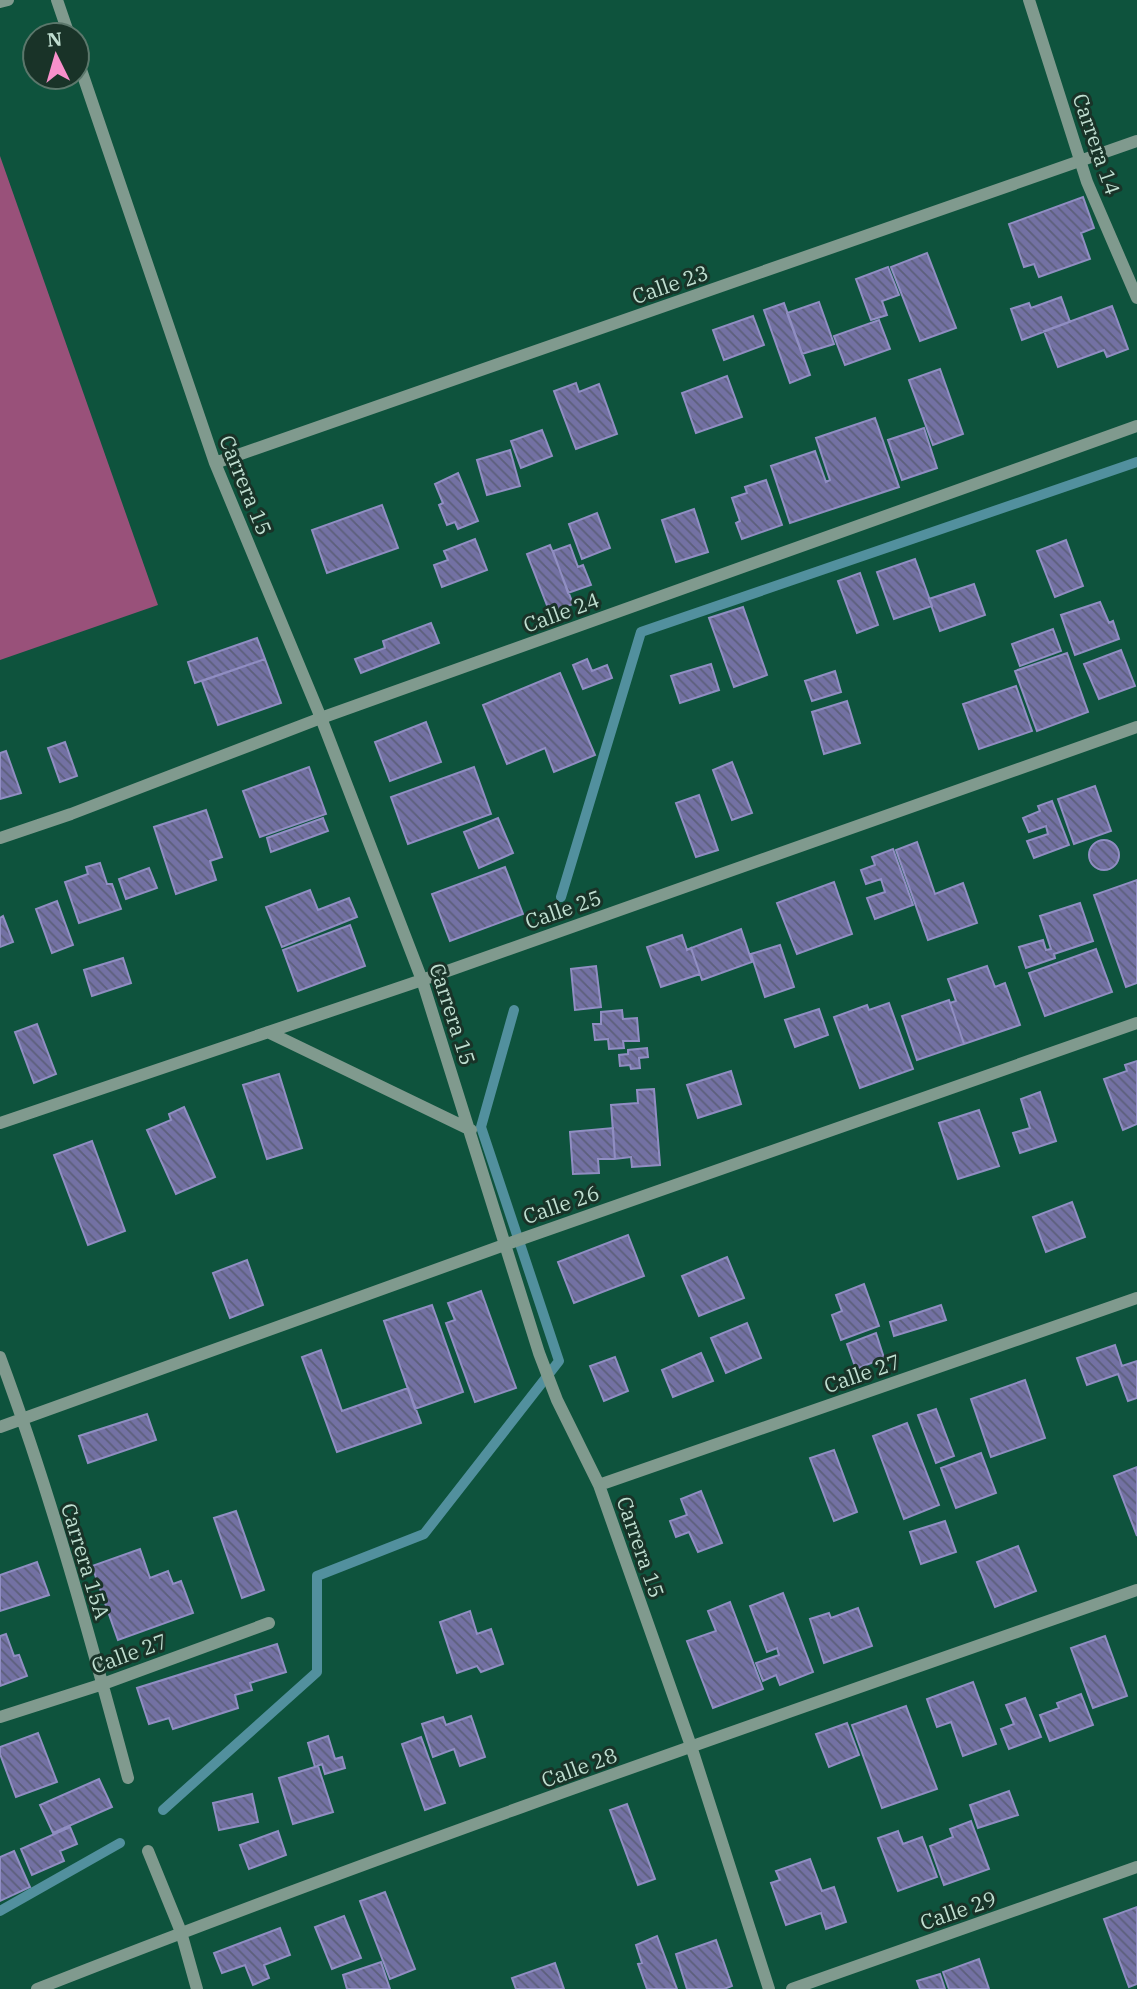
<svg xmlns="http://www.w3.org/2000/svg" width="1137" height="1989" font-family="'IBM Plex Serif',serif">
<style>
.pitch{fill:#99517a}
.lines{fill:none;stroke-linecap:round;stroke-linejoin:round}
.stream{stroke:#52909e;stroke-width:10}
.building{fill:url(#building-back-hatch);stroke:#908ec2;stroke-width:2}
.minor{stroke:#809a8e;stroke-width:12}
.labels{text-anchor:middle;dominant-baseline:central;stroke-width:6;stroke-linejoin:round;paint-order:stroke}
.street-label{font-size:21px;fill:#bfded0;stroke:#193328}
</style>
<defs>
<pattern id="building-back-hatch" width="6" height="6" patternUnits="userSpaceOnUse" patternTransform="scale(1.75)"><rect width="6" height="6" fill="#7371a3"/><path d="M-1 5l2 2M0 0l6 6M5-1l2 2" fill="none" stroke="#5c5f7b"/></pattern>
</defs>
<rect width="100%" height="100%" fill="#0e533d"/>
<path class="pitch" d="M0 156 158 605 0 660Z"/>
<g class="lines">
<path class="stream" d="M561 897 641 632 1137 462
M163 1810 317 1672V1576L424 1534 559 1361 481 1127 514 1010
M0 1911 120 1843"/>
</g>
<path class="building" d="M1083 197 1094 228 1081 233 1090 259 1039 277 1034 264 1024 267 1009 224Z
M927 253 956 328 920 341 891 267Z
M888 267 899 295 882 301 887 315 871 320 856 279Z
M1061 297 1070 322 1022 340 1011 309 1029 303 1031 308Z
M819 302 834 344 802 354 787 313Z
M784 303 810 375 790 383 764 310Z
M1112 306 1128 349 1107 357 1104 350 1058 367 1044 331Z
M753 316 764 345 724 360 713 330Z
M879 320 890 349 845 365 834 336Z
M940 369 963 434 933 445 909 380Z
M727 376 742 417 696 433 682 393Z
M576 383 579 392 599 384 617 434 576 449 554 391Z
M875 418 899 487 790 523 771 466 815 451 826 482 830 480 816 438Z
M924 428 937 468 902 480 888 440Z
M542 430 552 456 521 468 511 441Z
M510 450 520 486 487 495 477 460Z
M458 473 478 521 458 529 455 522 447 525 439 505 443 503 435 484Z
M766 480 782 525 742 539 736 523 740 521 732 498 747 493 745 487Z
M382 505 398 548 327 573 312 530Z
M694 509 708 552 676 562 662 520Z
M597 513 610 548 582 559 569 524Z
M475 539 487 570 442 587 434 565 448 560 444 551Z
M1066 540 1083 586 1055 597 1037 551Z
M550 545 573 604 550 613 527 554Z
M570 545 578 567 583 565 591 585 568 593 553 551Z
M915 559 932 606 894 619 877 572Z
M860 573 878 625 857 633 838 581Z
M974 584 985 615 940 631 929 599Z
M1100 602 1109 623 1113 621 1119 639 1075 655 1061 615Z
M743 607 767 675 734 687 709 618Z
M431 623 439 643 361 673 355 659 385 648 383 641Z
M1053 629 1061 651 1020 666 1012 644Z
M257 638 265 659 195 683 188 662Z
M1121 650 1135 686 1099 699 1084 664Z
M1067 653 1088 712 1037 731 1015 671Z
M265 659 281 703 218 725 202 681Z
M587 659 592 671 607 665 612 678 583 689 573 665Z
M711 664 719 690 680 703 671 676Z
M835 671 841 692 812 701 805 681Z
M560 673 595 755 554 772 545 748 507 764 483 705Z
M1016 686 1032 731 979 749 963 704Z
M847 701 860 743 824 754 812 712Z
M426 722 441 762 390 781 375 742Z
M65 742 77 776 60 782 48 748Z
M6 751 21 793 0 799V753Z
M732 762 752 813 732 820 713 770Z
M309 767 326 814 260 837 243 791Z
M474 767 491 814 408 844 391 797Z
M1095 786 1111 831 1074 844 1058 799Z
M699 795 718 850 696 857 676 803Z
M1052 801 1069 845 1034 858 1027 841 1048 834 1046 826 1029 832 1023 818 1040 811 1038 806Z
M206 810 222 857 210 861 216 880 176 894 154 827Z
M323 818 328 831 271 852 267 838Z
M498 818 513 853 479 868 464 832Z
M1089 855a15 15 0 1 1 30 0a15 15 0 1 1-30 0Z
M917 842 935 894 963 883 977 923 928 940 896 850Z
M893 849 913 905 875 919 867 898 885 892 881 879 866 884 861 870 875 865 872 857Z
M100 863 107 884H112L121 909 79 923 65 882 88 874 86 867Z
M505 867 523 914 450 941 432 894Z
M149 868 157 888 126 899 119 879Z
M1137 880V983L1126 987 1094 895Z
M834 882 852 934 797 954 777 903Z
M310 890 318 910 349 898 357 917 282 947 266 907Z
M57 901 73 945 52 953 36 909Z
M1080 903 1093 941 1054 954 1055 958 1026 968 1019 947 1043 940 1046 950 1051 949 1040 916Z
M3 916 13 942 0 947V918Z
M350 925 365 966 298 991 283 950Z
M741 929 752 962 702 980 691 948Z
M682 935 687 950 691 948 700 974 661 987 647 947Z
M780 945 794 987 765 997 751 954Z
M1096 949 1112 992 1045 1016 1029 973Z
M123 958 131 983 92 996 84 970Z
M596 966 601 1007 575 1010 571 969Z
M987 966 995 987 1005 983 1020 1025 964 1044 950 1003 956 1001 948 979Z
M949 1000 964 1044 917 1060 902 1016Z
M889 1003 913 1069 860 1088 834 1017 867 1005 869 1010Z
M819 1009 828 1035 795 1047 785 1020Z
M622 1010 623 1019 637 1018 639 1041H623L624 1048 609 1049 608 1039 595 1040 593 1024H601V1012Z
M37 1024 56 1074 34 1083 15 1032Z
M647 1048 648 1057 639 1058 640 1068 631 1069 630 1065 620 1066 619 1055 628 1054V1050Z
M1137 1061V1124L1123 1130 1104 1079 1127 1071 1125 1065Z
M731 1071 741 1104 698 1118 687 1085Z
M279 1074 302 1148 267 1159 243 1085Z
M654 1089 660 1165 632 1167 631 1157 615 1159 611 1105 638 1103 637 1090Z
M1040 1092 1056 1141 1020 1153 1013 1133 1030 1128 1021 1099Z
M184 1107 215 1177 176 1194 147 1130 171 1120 169 1114Z
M979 1110 999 1166 958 1179 939 1123Z
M613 1128 615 1159H598L599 1173 573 1174 570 1132Z
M92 1141 125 1231 88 1245 54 1155Z
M1072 1202 1085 1237 1046 1252 1033 1217Z
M628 1235 644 1276 574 1303 558 1262Z
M727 1257 744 1298 699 1316 682 1276Z
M247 1260 263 1305 230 1318 213 1273Z
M864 1284 879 1326 841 1340 832 1315 842 1311 836 1295Z
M481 1291 516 1388 475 1402 446 1323 455 1320 448 1303Z
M432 1305 463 1392 415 1409 384 1321Z
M941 1305 946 1320 894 1336 890 1322Z
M747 1323 761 1358 726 1373 711 1338Z
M876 1333 884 1358 856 1369 847 1344Z
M1115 1345 1122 1366 1137 1361V1398L1128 1401 1118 1374 1087 1385 1077 1358Z
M321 1350 342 1411 408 1388 421 1423 337 1452 302 1357Z
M701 1353 713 1381 673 1397 662 1370Z
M615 1357 628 1391 604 1401 590 1366Z
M1025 1380 1045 1438 991 1457 971 1399Z
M936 1409 954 1456 936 1463 918 1415Z
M147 1414 156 1440 88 1463 79 1436Z
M907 1423 939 1505 904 1519 873 1436Z
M834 1450 857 1512 834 1521 810 1458Z
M981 1453 996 1493 956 1508 941 1468Z
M1137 1467V1536L1114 1476Z
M701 1491 722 1543 698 1552 689 1532 676 1537 670 1521 687 1515 681 1499Z
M236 1511 264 1590 242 1598 214 1518Z
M945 1521 956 1552 921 1564 910 1532Z
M1018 1546 1036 1591 995 1607 977 1562Z
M140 1549 150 1578 168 1571 173 1584 181 1581 193 1613 118 1640 92 1566Z
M37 1562 49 1595 0 1611V1575Z
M783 1593 813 1672 780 1685 776 1675 763 1681 756 1663 779 1655 777 1648 767 1652 750 1606Z
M730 1602 763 1689 713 1708 687 1641 716 1631 708 1611Z
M858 1608 872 1646 824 1663 810 1619 829 1613 831 1618Z
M470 1611 477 1634 491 1629 503 1664 481 1672 477 1666 457 1673 440 1622Z
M6 1634 14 1656 19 1655 27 1676 0 1686V1636Z
M1105 1636 1127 1696 1093 1708 1071 1648Z
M277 1644 286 1672 250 1683 252 1690 235 1695 238 1708 173 1729 169 1718 149 1724 137 1688Z
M973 1682 996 1744 963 1756 951 1722 937 1727 927 1699Z
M1081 1694 1093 1725 1050 1741 1040 1715 1059 1708 1057 1703Z
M1025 1698 1041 1737 1009 1749 1001 1729 1014 1724 1006 1705Z
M906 1706 937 1789 882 1808 852 1725Z
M471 1716 485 1757 460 1766 454 1749 433 1757 422 1724 443 1717 446 1725Z
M847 1723 859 1755 829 1767 816 1734Z
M38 1733 57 1782 16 1797 0 1754V1747Z
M328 1736 335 1759 342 1757 345 1768 325 1774 322 1764 315 1767 308 1743Z
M421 1737 445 1803 425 1810 402 1744Z
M318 1766 333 1812 293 1824 279 1778Z
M99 1779 112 1807 53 1833 40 1805Z
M1009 1791 1018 1815 978 1828 970 1805Z
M252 1794 258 1822 219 1830 213 1803Z
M627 1804 655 1879 638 1885 610 1810Z
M971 1821 989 1869 944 1885 930 1846 953 1837 950 1829Z
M70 1827 77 1844 60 1851 64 1861 32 1875 21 1849Z
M278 1831 286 1855 249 1869 240 1845Z
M898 1831 903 1844 922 1837 937 1877 898 1891 878 1838Z
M14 1851 30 1887 0 1901V1857Z
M810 1859 822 1891 834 1887 846 1922 826 1929 821 1913 786 1925 771 1883 780 1880 776 1871Z
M385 1892 415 1969 390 1979 360 1901Z
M1137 1907V1984L1129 1987 1104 1919Z
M344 1916 361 1958 332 1969 315 1927Z
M280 1928 290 1955 264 1965 269 1978 253 1985 245 1965 222 1973 214 1953Z
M657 1936 677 1989H647L638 1964 642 1963 636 1945Z
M716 1940 732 1986 724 1989H687L676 1954Z
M979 1959 989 1989H949L943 1972Z
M381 1962 390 1989H347L343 1975Z
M555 1963 564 1989H516L512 1978Z
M940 1974 945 1989H920L917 1981Z"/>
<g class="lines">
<path class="minor" d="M57 0 69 35
M1029 0 1087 182 1137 298
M0 2 8 0
M77 58 215 463 321 718 422 980 539 1353 557 1400 599 1485 691 1746 769 1989
M215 463 1137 141
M0 838 71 814 321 718 1137 426
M268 1032 471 1130
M0 1123 422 980 1137 727
M0 1357C51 1494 90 1637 128 1778
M0 1427 507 1244 1137 1023
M599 1485 1137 1298
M0 1717 103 1684 269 1623
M148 1851 181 1932 197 1989
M37 1989C400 1846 769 1719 1137 1590
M792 1989 1137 1867"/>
</g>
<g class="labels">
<g class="street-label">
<text transform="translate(1097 144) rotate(71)">Carrera 14</text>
<text transform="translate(670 284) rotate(-19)">Calle 23</text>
<text transform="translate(246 485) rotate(68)">Carrera 15</text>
<text transform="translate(561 612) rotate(-20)">Calle 24</text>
<text transform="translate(563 909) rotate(-19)">Calle 25</text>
<text transform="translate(453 1014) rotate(72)">Carrera 15</text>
<text transform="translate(561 1204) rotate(-19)">Calle 26</text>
<text transform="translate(862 1373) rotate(-19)">Calle 27</text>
<text transform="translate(641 1547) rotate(71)">Carrera 15</text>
<text transform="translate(86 1561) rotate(73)">Carrera 15A</text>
<text transform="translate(129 1653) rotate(-20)">Calle 27</text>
<text transform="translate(579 1767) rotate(-20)">Calle 28</text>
<text transform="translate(958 1910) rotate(-19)">Calle 29</text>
</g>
</g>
<g transform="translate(56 56) rotate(355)"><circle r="33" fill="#193328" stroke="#5b776b" stroke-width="2"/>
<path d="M0-5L12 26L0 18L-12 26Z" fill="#f890cb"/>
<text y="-10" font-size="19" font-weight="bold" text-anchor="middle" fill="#bfded0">N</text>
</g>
</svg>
